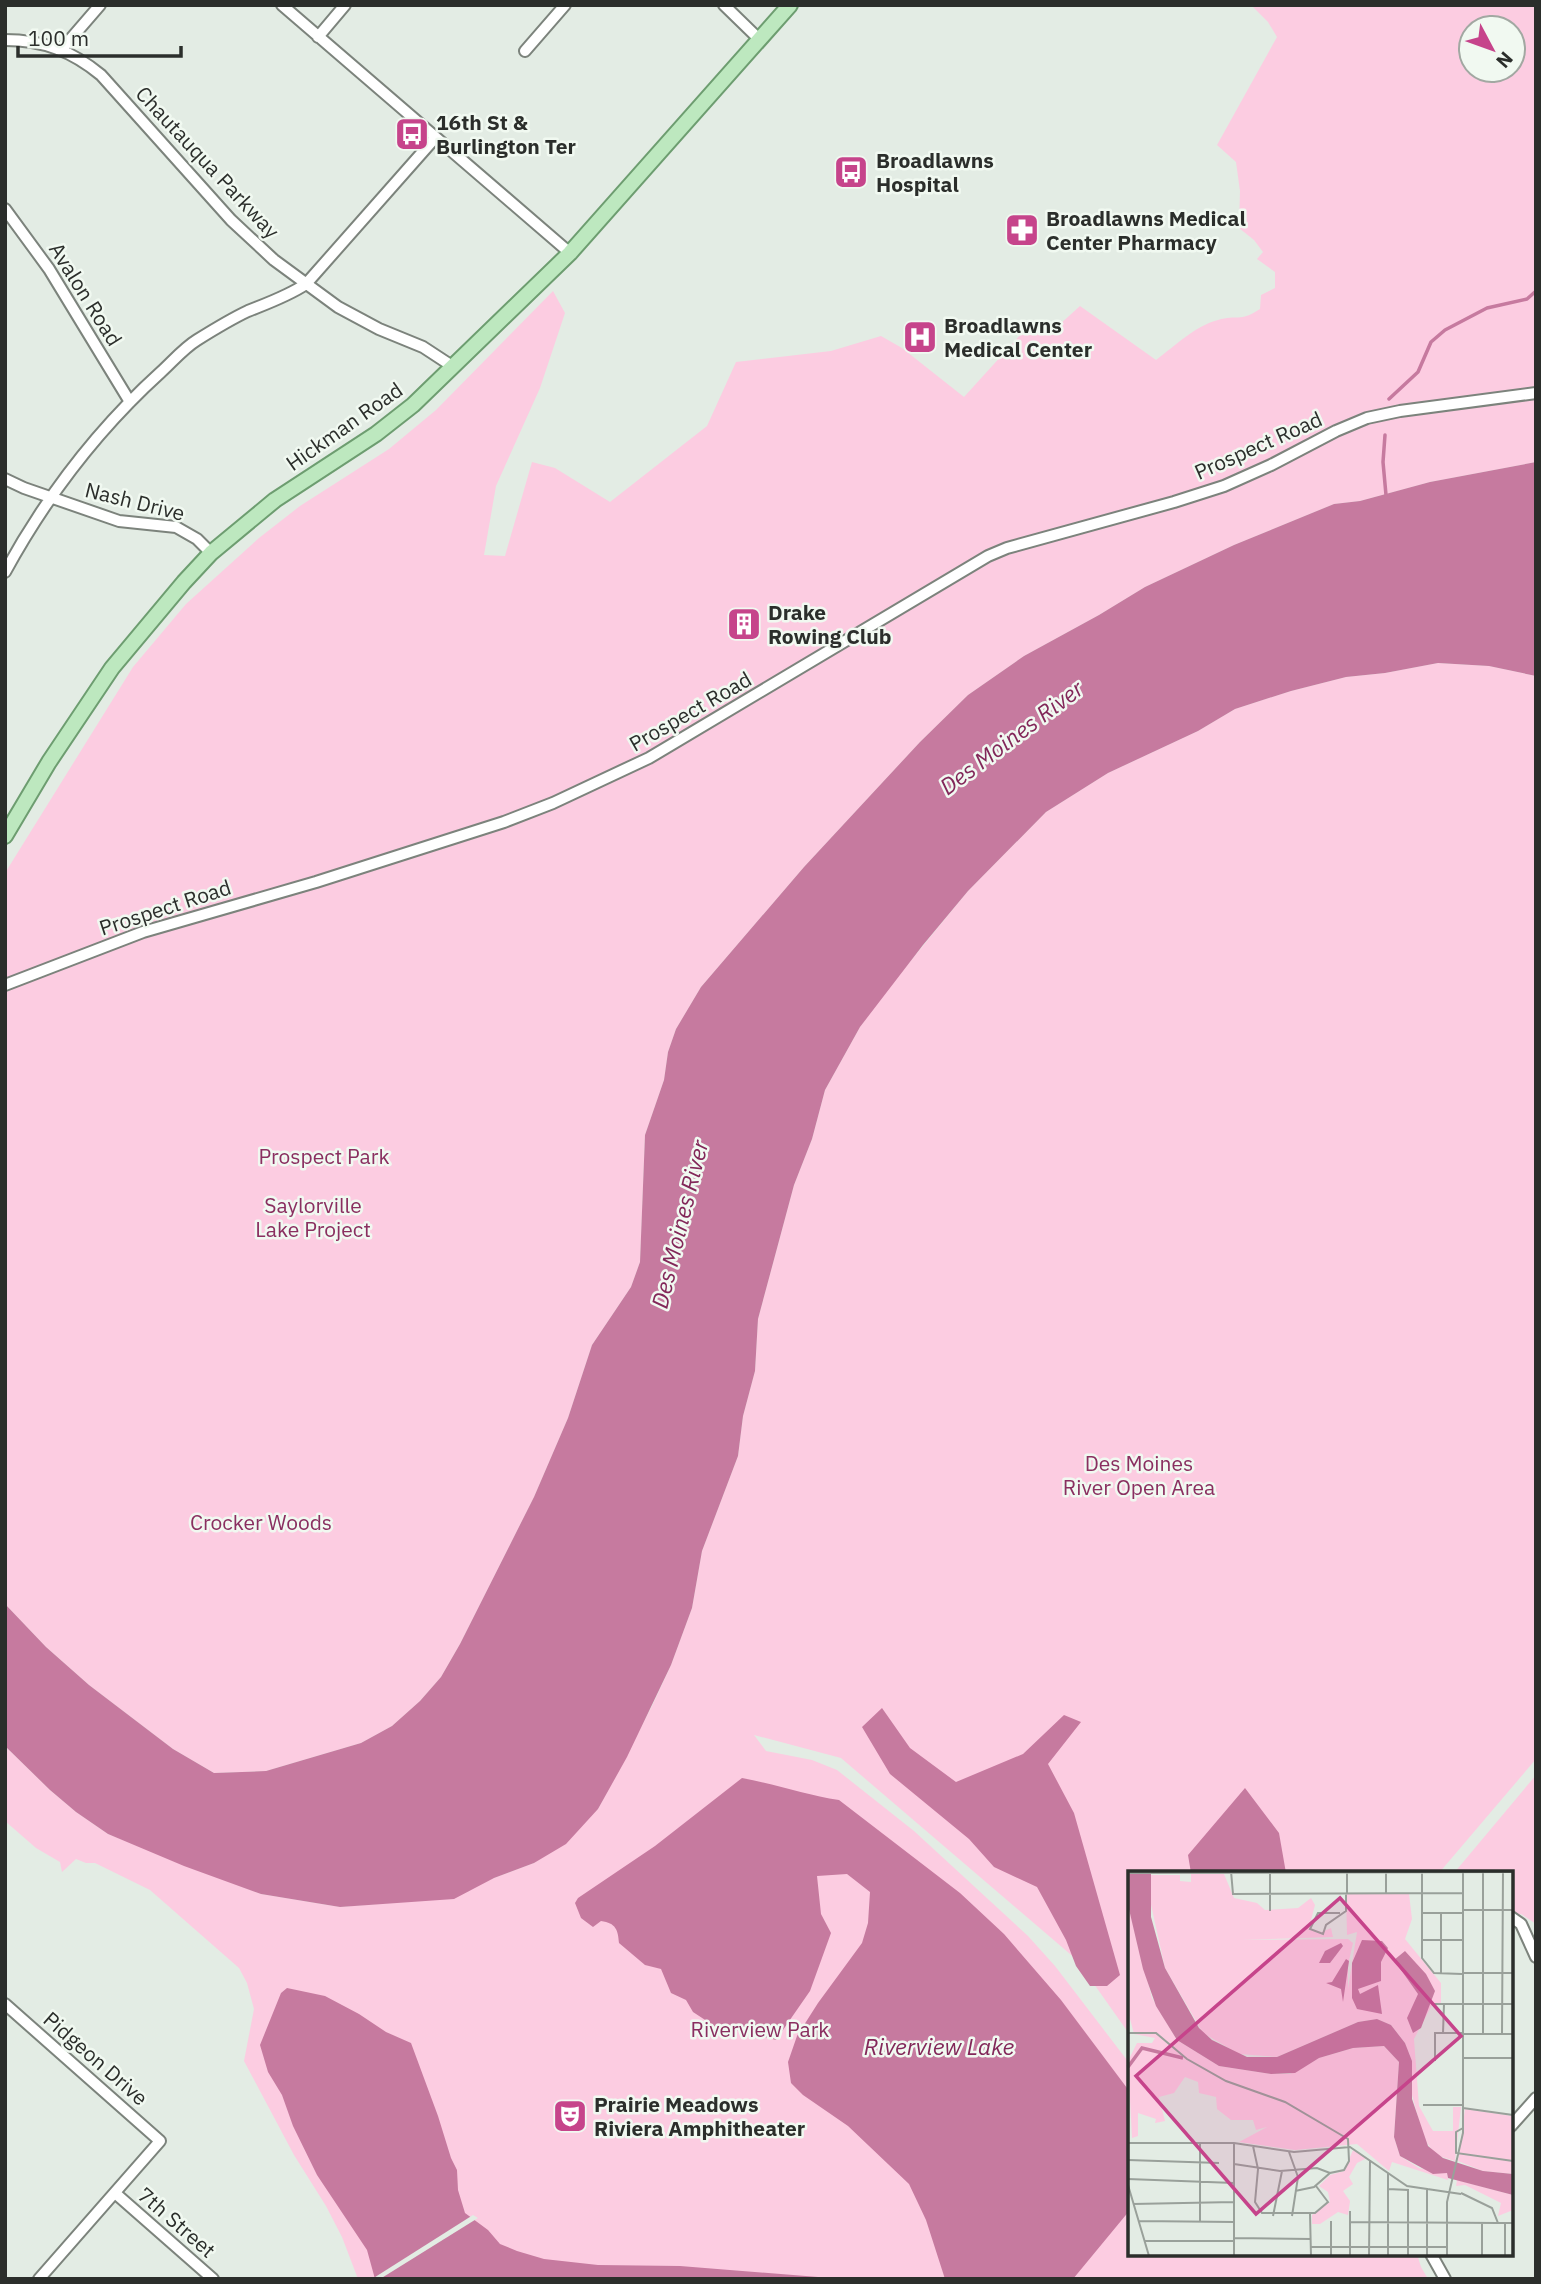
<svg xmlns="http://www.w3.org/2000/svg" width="1541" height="2284" font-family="'IBM Plex Sans',sans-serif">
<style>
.green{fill:#fccce1;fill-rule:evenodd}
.water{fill:#c67a9f}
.pier{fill:#e3ece4}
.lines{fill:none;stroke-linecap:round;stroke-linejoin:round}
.stream{stroke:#c67a9f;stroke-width:3.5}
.minor-casing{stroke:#7c837c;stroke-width:14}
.major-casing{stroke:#6d9d70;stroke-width:18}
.minor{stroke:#fff;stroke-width:10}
.major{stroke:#bde8bf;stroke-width:14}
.labels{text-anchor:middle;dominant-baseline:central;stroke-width:5;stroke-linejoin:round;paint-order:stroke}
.poi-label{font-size:21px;font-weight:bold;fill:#2b2e2b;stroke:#f1f9f1;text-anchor:start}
.street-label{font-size:21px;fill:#2b2e2b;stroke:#f1f9f1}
.park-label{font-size:21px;fill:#8a2f60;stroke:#f1f9f1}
.water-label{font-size:23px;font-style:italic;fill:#822759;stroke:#f1f9f1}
.inset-river{fill:none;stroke:#c67a9f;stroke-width:3.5}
.inset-road{fill:none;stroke:#99a09a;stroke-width:2}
.view{fill:#c6448b;fill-opacity:0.15;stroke:#c6448b;stroke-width:3.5}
.inset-edge{fill:none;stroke:#2b2e2b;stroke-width:3.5}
</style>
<rect width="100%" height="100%" fill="#e3ece4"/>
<path class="green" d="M1251 5H1536V462L1430 482 1360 501 1334 504 1234 545 1145 587 1099 615 1024 656 968 695 920 742 804 867 701 987 676 1029 668 1052 664 1080 645 1135 640 1262 631 1287 592 1345 568 1418 534 1497 460 1644 441 1677 420 1701 392 1726 361 1743 266 1771 214 1773 173 1749 89 1685 46 1647 5 1604V873L133 667 186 604 259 538 300 506 389 449 436 410 553 291 565 313 540 388 496 486 484 555 505 556 532 462 555 468 610 502 707 426 736 362 831 351 881 336 902 348 964 397 1022 333 1059 325 1080 306 1156 360C1175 346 1195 326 1218 320 1237 314 1239 323 1260 309L1261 295 1275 288V272L1257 259 1263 252 1254 240 1239 228 1240 191 1236 162 1217 145 1277 37 1268 22ZM1471 28H1513V70H1471Z
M1438 663 1489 666 1536 676V1759L1439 1873H1130V2035L1077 1960 841 1758 754 1735 766 1751 812 1760 837 1770 914 1831 1028 1936 1055 1966 1130 2064V2254H1417L1421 2267 1428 2279H358L342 2237 326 2206 294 2155 244 2061 254 2009 247 1983 239 1968 150 1890 95 1863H86L76 1859 62 1872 60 1862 36 1848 5 1821V1746L50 1790 76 1812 108 1834 261 1894 340 1907 413 1901 494 1878 534 1863 598 1809 652 1706 671 1665 692 1608 702 1551 738 1456 743 1416 755 1371 758 1319 794 1185 812 1139 825 1090 860 1027 881 997 968 891 1046 812 1108 773 1198 731 1235 709 1291 691 1346 677 1385 673Z
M1536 1775V1924L1521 1914 1511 1918V1873H1454Z"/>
<path class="water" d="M1536 462V676L1489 666 1438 663 1385 673 1346 677 1291 691 1235 709 1198 731 1108 773 1046 812 968 891 923 945 860 1027 825 1090 812 1139 794 1185 758 1319 755 1371 743 1416 738 1456 702 1551 692 1608 671 1665 627 1757 598 1809 566 1844 534 1863 494 1878 454 1899 340 1907 261 1894 184 1866 108 1834 76 1812 50 1790 5 1746V1604L46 1647 89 1685 173 1749 214 1773 266 1771 361 1743 392 1726 420 1701 441 1677 460 1644 534 1497 568 1418 592 1345 631 1287 640 1262 645 1135 664 1080 668 1052 676 1029 701 987 804 867 920 742 968 695 1024 656 1099 615 1145 587 1234 545 1334 504 1360 501 1430 482Z
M882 1708 910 1748 956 1782 1023 1754 1064 1715 1081 1722 1048 1764 1074 1813 1120 1975 1107 1986H1090L1076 1966 1066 1940 1037 1887 994 1867 969 1839 890 1774 862 1727Z
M742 1778C775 1784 807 1795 839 1800L960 1893 1004 1934 1061 2000 1130 2092V2210L1073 2279H945L926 2220 909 2184 848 2126 803 2095 791 2083 788 2062 797 2036 818 2003 862 1943 868 1923 870 1892 847 1874 817 1876 821 1914 831 1933 810 1991 776 2040 739 2030 725 2033 693 2012 686 2000 671 1993 661 1969 645 1965 619 1943C618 1930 616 1923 601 1921L593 1927 581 1918 575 1903 578 1898 655 1846Z
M1245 1788 1279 1833 1286 1873H1191L1188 1855Z
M287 1988 325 1996 359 2014 386 2032 411 2043 438 2116 451 2158 457 2170 458 2190 465 2213 488 2230 500 2244 517 2251 544 2259 598 2265 680 2266 843 2279H375L367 2250 317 2175 293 2126 282 2095 268 2072 260 2045 281 1993Z"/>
<path class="pier" d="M473 2215 478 2218 380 2279H372Z"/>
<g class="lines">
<path class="stream" d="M1389 399 1418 372 1431 342 1445 330 1487 308 1527 299 1536 291
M1385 435 1383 462 1386 495"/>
<g class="minor-casing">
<path id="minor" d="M282 5 570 253
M724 5 760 40
M318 37 345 5
M5 40C43 40 72 51 101 75L231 220 274 260 338 307 379 329 423 347 452 366
M62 49 100 5
M525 51 565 5
M5 209 49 269 130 402
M5 479 24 488 119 521 176 527 197 539 211 553
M5 572C46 497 98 429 161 372 173 361 184 348 197 340 213 330 231 319 248 311 268 303 288 296 306 284L435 138
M5 985 143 932 316 882 504 822 553 803 649 758 988 556 1007 548 1174 502 1224 486 1271 465 1336 431 1367 418 1400 411 1536 393
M1511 1917 1521 1924 1536 1957
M5 2004 160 2141 39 2279
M1511 2126 1536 2098
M115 2193 213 2279
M1431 2254 1445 2279"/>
</g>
<g class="major-casing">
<path id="major" d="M5 836 49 762 112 668 184 582 211 553 275 500 376 434 413 405 570 253 790 5"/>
</g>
<use href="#minor" class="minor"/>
<use href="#major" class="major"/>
</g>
<defs>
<g id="bus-square" transform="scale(1.75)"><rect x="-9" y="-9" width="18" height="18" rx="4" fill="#c6448b" stroke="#f1f9f1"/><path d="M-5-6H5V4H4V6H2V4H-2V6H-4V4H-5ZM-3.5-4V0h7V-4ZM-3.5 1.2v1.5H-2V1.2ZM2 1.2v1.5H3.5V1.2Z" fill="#fff"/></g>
<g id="pharmacy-square" transform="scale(1.75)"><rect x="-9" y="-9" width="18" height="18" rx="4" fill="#c6448b" stroke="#f1f9f1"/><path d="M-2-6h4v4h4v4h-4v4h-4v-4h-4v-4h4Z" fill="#fff"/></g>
<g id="hospital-square" transform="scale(1.75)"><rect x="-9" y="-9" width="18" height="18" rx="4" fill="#c6448b" stroke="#f1f9f1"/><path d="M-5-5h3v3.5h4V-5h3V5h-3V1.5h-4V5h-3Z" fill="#fff"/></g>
<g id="building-square" transform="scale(1.75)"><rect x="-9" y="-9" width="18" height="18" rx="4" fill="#c6448b" stroke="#f1f9f1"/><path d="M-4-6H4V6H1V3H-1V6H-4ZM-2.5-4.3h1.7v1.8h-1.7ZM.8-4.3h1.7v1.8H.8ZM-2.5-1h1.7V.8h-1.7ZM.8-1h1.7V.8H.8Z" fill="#fff"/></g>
<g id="theatre-square" transform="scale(1.75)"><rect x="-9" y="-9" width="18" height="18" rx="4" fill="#c6448b" stroke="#f1f9f1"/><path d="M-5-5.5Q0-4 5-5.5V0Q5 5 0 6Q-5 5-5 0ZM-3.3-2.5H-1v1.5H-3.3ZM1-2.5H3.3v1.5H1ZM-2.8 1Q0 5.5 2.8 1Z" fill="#fff"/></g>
</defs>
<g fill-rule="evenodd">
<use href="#bus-square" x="412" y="134"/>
<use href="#bus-square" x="851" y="172"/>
<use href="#pharmacy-square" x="1022" y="230"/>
<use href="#hospital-square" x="920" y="337"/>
<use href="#building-square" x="744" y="624"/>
<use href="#theatre-square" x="570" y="2116"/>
</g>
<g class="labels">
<g class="poi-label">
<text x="436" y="122">16th St &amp;<tspan x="436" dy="24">Burlington Ter</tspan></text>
<text x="876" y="160">Broadlawns<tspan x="876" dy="24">Hospital</tspan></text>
<text x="1046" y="218">Broadlawns Medical<tspan x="1046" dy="24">Center Pharmacy</tspan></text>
<text x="944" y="325">Broadlawns<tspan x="944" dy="24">Medical Center</tspan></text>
<text x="768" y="612">Drake<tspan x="768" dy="24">Rowing Club</tspan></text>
<text x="594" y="2104">Prairie Meadows<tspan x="594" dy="24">Riviera Amphitheater</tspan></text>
</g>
<g class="street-label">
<text transform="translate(208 162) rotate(47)">Chautauqua Parkway</text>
<text transform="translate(86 294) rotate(58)">Avalon Road</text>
<text transform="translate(344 426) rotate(-35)">Hickman Road</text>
<text transform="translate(1258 445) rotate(-24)">Prospect Road</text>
<text transform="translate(135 501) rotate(14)">Nash Drive</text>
<text transform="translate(690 711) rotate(-30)">Prospect Road</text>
<text transform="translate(165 907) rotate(-18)">Prospect Road</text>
<text transform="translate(96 2058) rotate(41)">Pidgeon Drive</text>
<text transform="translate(177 2222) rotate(41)">7th Street</text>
</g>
<g class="park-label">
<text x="324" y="1156">Prospect Park</text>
<text x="313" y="1205">Saylorville<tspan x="313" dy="24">Lake Project</tspan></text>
<text x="1139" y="1463">Des Moines<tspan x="1139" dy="24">River Open Area</tspan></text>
<text x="261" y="1522">Crocker Woods</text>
<text x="760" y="2029">Riverview Park</text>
</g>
<g class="water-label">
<text transform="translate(1011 737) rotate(-37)">Des Moines River</text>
<text transform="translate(679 1224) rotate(-76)">Des Moines River</text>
<text x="939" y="2046">Riverview Lake</text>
</g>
</g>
<g transform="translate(1128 1871)">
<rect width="385" height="385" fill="#e3ece4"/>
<path d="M63 3H96L106 27 129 32 137 39 170 37 183 27 187 34 181 57 194 61 203 57 205 66 113 69 220 68 225 72 220 94V118L229 61 219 64 218 23H281L284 48 277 68 313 112V132H305L286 168 291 235 305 260H325V236H333L327 290 308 284 296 268 284 224V190L277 172 263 154 249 148 230 151 149 186 111 183 75 162 37 97 20 20 23 4H52V10L63 11ZM0 34 24 127 49 169 91 195 143 203H162L191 187 225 177 256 175 271 191 266 266 272 285 291 297 319 302 320 309 264 291 261 300 229 273 167 279 111 271 139 256 128 259 125 249H103L89 238 88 226 71 222 70 211 57 206 46 222 31 226 37 250 27 252 28 248 10 242V265L4 267 0 190 9 172H24L27 167 6 163 0 140ZM337 238 385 245V303L355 300 330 290ZM225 279 239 287 229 292 221 306 225 313 215 320 222 330 220 344 210 341 192 353H184V344L202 331 200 321 191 315 202 304 216 300ZM329 309 385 324V339L370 345 373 332 337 314 328 315Z" fill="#fccce1"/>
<path d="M0 0H23V46L37 97 71 157 84 169 119 186H149L230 151 249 148 263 154 277 172 284 190V228L300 275 315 287 355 300 385 303V324L320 307 319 302 305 303 272 285 266 266 271 191 256 175 225 177 191 187 167 202 143 203 91 195 49 169 28 135 15 98 0 34ZM234 69 254 70 260 77 253 91V110L230 118 232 123 250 114 254 143 229 138 224 127V92ZM213 72 215 75 202 92H191L197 80ZM277 80 298 103 307 120 293 157 285 162 279 147 290 123 266 89ZM218 88 221 90 215 131 213 118 198 112 204 111Z" fill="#c67a9f"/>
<path class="inset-river" d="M0 196 14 177 55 187"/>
<path class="inset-road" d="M103 0 105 23 335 22M142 0V40M294 0V87L306 102 334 103M355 0V163M0 2 385 1M219 23V1M258 23V1M335 39H385M212 42H190L182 58 195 63 198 54 218 40V23M294 42H335M294 69H335M335 102H385M313 103V42M306 133H385M0 162H28L59 188 98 210 157 231 220 268 221 290 216 299 202 302 186 316 167 320M315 162 316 133M335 163H385M374 163 375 1M335 187H385M307 190V162H335M295 234H335M335 237 385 244M335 257 328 261V282L385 290M0 272H106L166 281 222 276 279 315 333 323M106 272V385M125 275 130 298 127 331 134 342H187L200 331 188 315M161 281 170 306 164 345M0 289 91 292M106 293 152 300 189 297 202 302M260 302V385M0 308 106 312M0 314 21 385M260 318 280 319V385M333 322 364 337 370 352H385M5 333 106 331M222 340V385M182 343 183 385M145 345 154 300M10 350 106 351M72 350V272M222 351 370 352M354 352V385M377 352V385M106 367 183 368M17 370H106M183 376H319M203 385V350M241 385 242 289M299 385V317M319 385V331L335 262V0"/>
<path class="view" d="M212 27 333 165 128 343 8 205Z"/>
<rect width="385" height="385" class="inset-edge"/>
</g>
<rect width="1541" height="2284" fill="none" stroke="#2b2e2b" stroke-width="14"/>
<g transform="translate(1492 49) rotate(131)"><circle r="33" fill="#f1f9f1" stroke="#a2a8a2" stroke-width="2"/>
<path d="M0-5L12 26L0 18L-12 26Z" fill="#c6448b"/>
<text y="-10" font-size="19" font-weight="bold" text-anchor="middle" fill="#2b2e2b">N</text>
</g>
<path d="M18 46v10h163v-10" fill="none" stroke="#2b2e2b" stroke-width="3.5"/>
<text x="28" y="46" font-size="21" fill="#2b2e2b" stroke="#f1f9f1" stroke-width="5" paint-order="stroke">100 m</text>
</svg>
